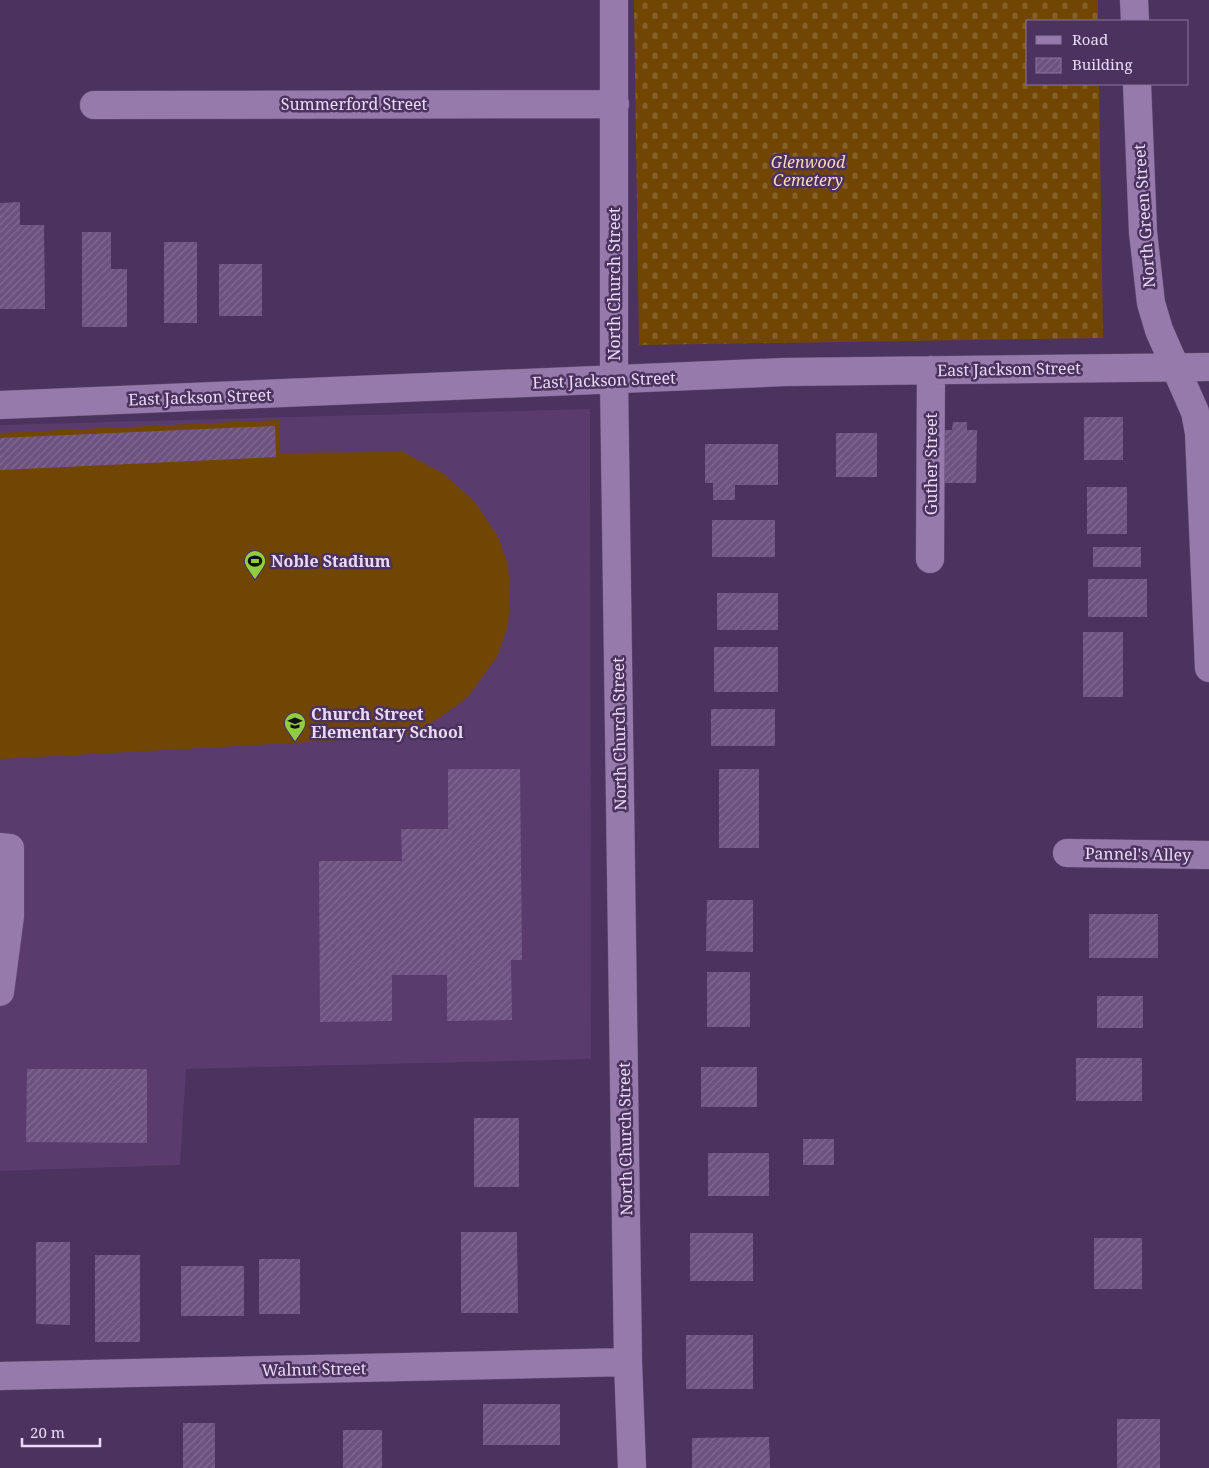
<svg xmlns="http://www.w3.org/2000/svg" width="1209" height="1468" font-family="'Noto Serif',serif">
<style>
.built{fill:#593b6e}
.cemetery{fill:url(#cemetery-stones)}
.pitch{fill:#714603}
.building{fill:url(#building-hatch)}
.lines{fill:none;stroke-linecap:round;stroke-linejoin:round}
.minor-casing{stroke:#654f75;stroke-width:29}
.minor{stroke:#967aac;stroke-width:28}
.labels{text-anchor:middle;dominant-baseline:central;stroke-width:5;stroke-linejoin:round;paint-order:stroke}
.street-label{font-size:16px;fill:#e9daf5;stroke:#4c325f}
.park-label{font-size:16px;font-style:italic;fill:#fadab8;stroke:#4c325f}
.poi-label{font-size:16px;font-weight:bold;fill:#e9daf5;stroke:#4c325f;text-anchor:start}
</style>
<defs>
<pattern id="cemetery-stones" width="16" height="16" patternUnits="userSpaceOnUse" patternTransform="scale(1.25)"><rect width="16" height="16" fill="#714603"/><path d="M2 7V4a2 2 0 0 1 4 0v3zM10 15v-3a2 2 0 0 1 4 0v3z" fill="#856028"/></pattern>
<pattern id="building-hatch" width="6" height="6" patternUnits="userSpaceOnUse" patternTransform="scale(1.25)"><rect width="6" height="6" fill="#6d5281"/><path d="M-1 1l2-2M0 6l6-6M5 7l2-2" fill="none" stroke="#826a93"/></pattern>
</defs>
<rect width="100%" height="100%" fill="#4c325f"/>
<path class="built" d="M590 409 591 1059 186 1069 180 1165 0 1171V425Z"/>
<path class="cemetery" d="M634 0H1098V21H1028V84H1099L1103 338 639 345Z"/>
<path class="pitch" d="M279 420 280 453 403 452 444 474 475 502 499 538 508 566 510 594 508 626 497 657 467 698 436 720 402 737 0 759V433Z"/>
<path class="building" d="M20 202V225H44L45 309H0V203Z
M82 232H111V269H127V327H82Z
M164 242H197V323H164Z
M219 264H262V316H219Z
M1084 417H1123V460H1084Z
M953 422H967V430H977L976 483H941L942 430H952Z
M275 426 276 457 0 470V438Z
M836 433H877V477H836Z
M705 444H778V485H735V500H713V483H705Z
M1087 487H1127V534H1087Z
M712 520H775V557H712Z
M1093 547H1141V567H1093Z
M1088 579H1147V617H1088Z
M717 593H778V630H717Z
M1083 632H1123V697H1083Z
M714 647H778V692H714Z
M711 709H775V746H711Z
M448 769H520L522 960H511L512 1020 447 1021V975H392V1021L320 1022 319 861H402L401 829H448Z
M719 769H759V848H719Z
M707 900H753V952L706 951Z
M1089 914H1158V958H1089Z
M707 972H750V1027H707Z
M1097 996H1143V1028H1097Z
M1076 1058H1142V1101H1076Z
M701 1067H757V1107H701Z
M27 1069H147V1143L26 1142Z
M474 1118H519V1187H474Z
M803 1139H834V1165H803Z
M708 1153H769V1196H708Z
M461 1232H517L518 1313H461Z
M690 1233H753V1281H690Z
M1094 1238H1142V1289H1094Z
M36 1242H70V1325L36 1324Z
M95 1255H140V1342H95Z
M259 1259H300V1314H259Z
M181 1266H244V1316H181Z
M686 1335H753V1389H686Z
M483 1404H560V1445H483Z
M1117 1419H1160V1468H1117Z
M183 1423H215V1468H183Z
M343 1430H382V1468H343Z
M769 1437 770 1468H692V1438Z"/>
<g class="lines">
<g class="minor-casing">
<path id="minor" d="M614 0V379L628 1362 632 1468
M1134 0 1135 21
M1137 84 1143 232 1151 303 1159 330 1195 412 1199 433 1209 668
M94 105 615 104
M0 405 785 372 1209 367
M930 559 931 370
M0 847 10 848V916L0 992
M1067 853 1209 855
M0 1376 628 1362"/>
</g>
<use href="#minor" class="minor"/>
</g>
<defs>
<g id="stadium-pin" transform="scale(1.125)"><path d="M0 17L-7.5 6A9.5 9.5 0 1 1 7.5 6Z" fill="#91cd40" stroke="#4c325f"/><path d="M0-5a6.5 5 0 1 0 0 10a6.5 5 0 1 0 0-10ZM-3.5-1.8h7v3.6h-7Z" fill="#111"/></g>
<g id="school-pin" transform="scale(1.125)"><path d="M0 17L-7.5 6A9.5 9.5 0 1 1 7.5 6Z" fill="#91cd40" stroke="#4c325f"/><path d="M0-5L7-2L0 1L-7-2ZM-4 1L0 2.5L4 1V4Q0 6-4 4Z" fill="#111"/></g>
</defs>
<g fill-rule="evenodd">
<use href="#stadium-pin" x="255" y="561"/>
<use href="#school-pin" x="295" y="723"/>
</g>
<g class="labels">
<g class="street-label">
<text x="354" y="104">Summerford Street</text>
<text transform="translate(1144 216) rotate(-94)">North Green Street</text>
<text transform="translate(614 284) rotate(-90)">North Church Street</text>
<text transform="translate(1009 369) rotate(-1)">East Jackson Street</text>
<text transform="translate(604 380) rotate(-2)">East Jackson Street</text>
<text transform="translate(200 397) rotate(-2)">East Jackson Street</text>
<text transform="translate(931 464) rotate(-90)">Guther Street</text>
<text transform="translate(619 734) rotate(-91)">North Church Street</text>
<text transform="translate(1138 854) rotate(1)">Pannel's Alley</text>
<text transform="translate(625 1139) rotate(-91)">North Church Street</text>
<text transform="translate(314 1369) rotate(-1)">Walnut Street</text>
</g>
<g class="park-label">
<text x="808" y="162">Glenwood<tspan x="808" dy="18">Cemetery</tspan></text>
</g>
<g class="poi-label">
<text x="271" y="561">Noble Stadium</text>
<text x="311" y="714">Church Street<tspan x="311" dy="18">Elementary School</tspan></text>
</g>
</g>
<rect x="1026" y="20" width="162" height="65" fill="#4c325f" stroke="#8b759b"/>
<rect x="1036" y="36" width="25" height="8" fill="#967aac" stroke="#8b759b"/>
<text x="1072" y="45" font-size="15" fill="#e9daf5">Road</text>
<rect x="1036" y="58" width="25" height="15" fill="url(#building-hatch)" stroke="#8b759b"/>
<text x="1072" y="70" font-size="15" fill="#e9daf5">Building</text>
<path d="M22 1438v8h78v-8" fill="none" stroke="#e9daf5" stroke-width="2.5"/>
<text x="30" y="1438" font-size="15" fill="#e9daf5" stroke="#4c325f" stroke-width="4" paint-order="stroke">20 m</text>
</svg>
